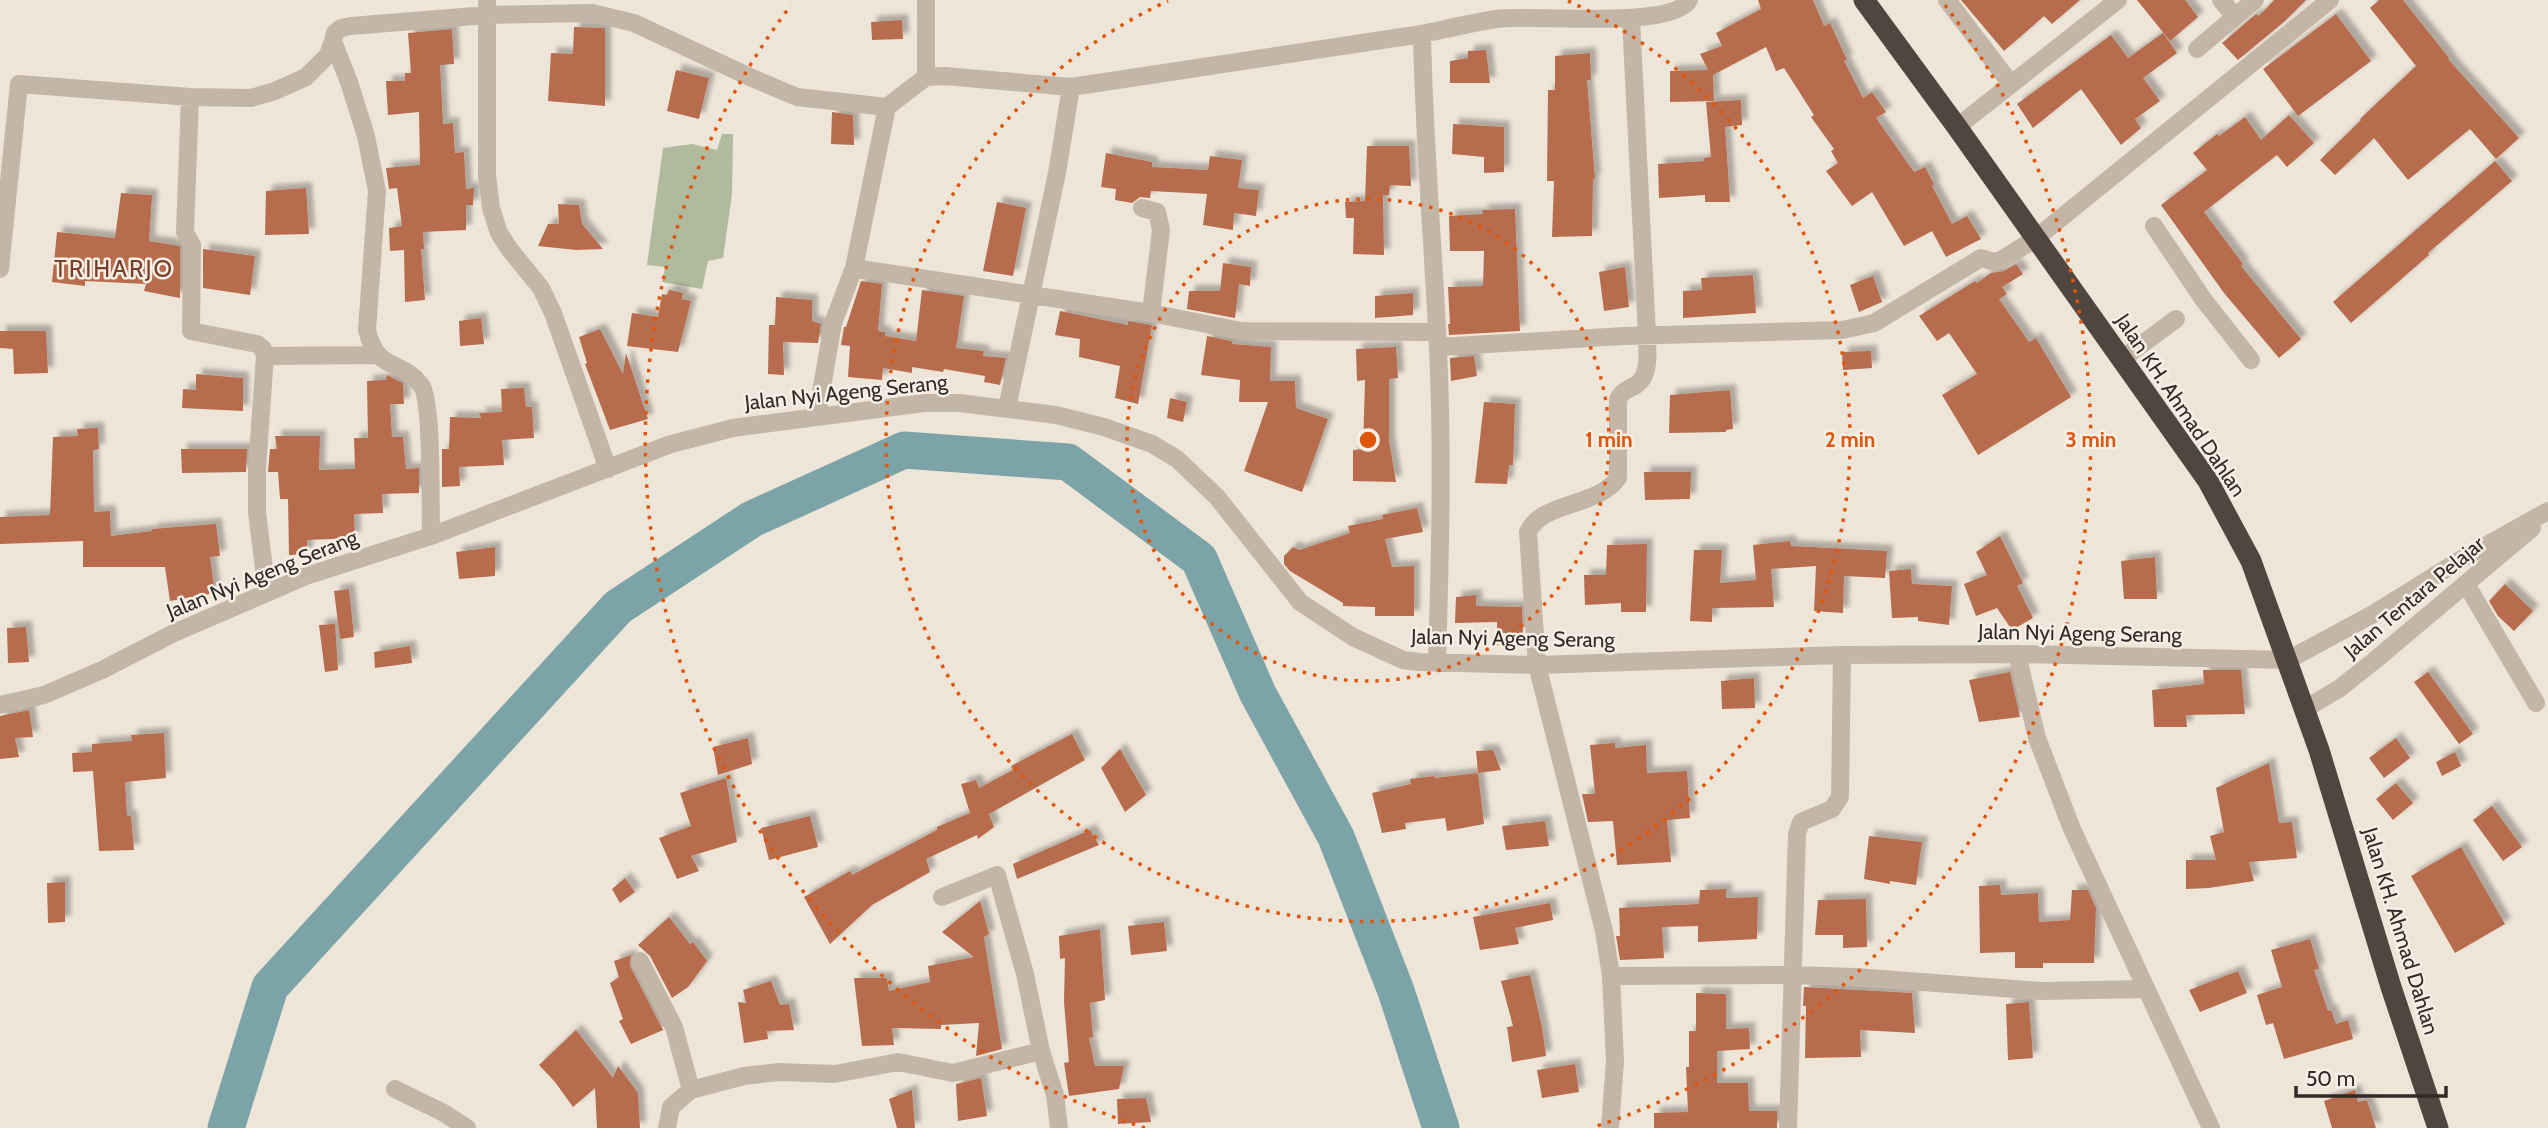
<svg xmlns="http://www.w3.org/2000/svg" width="2548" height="1128" font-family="Cabin,sans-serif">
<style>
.green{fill:#afbb9c}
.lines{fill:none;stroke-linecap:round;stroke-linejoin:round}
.river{stroke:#7ca3a7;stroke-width:37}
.building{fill:#b76c4e;filter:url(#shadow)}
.minor{stroke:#c4b6a7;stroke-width:18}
.highway{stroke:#51453f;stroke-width:21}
.ring{fill:none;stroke:#df570d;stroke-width:3.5;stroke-dasharray:3.5 7}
.labels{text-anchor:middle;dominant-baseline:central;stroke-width:5;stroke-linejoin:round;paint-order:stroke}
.street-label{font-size:21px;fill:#322a27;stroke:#f6efe5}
.quarter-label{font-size:24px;letter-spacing:2px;fill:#773f29;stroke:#f6efe5}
.centre{fill:#df570d;stroke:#f6efe5;stroke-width:3.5}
.ring-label{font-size:21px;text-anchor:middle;font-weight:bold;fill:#df570d;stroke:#f6efe5;stroke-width:5;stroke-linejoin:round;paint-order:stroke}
</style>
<defs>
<filter id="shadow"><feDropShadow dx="6" dy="-6" stdDeviation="2" flood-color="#0004"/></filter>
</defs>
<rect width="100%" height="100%" fill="#eee5d9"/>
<path class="green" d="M722 134H733L732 194 723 258 708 261 702 289 662 282 665 267 647 265 663 148 692 144 717 150Z"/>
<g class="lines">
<path class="river" d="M226 1128 270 987 618 607 752 519 904 450 1068 462 1199 559 1258 694 1336 837 1396 991 1441 1128"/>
</g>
<path class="building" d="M1758 0H1813L1824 26 1830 23 1847 60 1844 61 1863 98 1872 92 1886 112 1876 118 1914 172 1925 167 1934 184 1932 186 1952 224 1967 216 1981 239 1946 257 1932 231 1904 246 1872 192 1852 206 1826 171 1838 163 1831 151 1834 149 1811 117 1814 115 1784 68 1776 71 1766 47 1713 75 1714 101 1670 102V71L1708 70 1700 54 1722 46 1716 33 1761 9Z
M1961 0H2080L2052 24 2044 16 2004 51Z
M2137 0H2185L2198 17 2170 41Z
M2274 0H2306L2285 21 2238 60 2222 43 2256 14 2259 16Z
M2379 0H2403L2449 58 2448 59 2519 138 2496 159 2470 129 2408 180 2374 138 2335 175 2320 160 2361 120 2360 119 2416 66 2370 8Z
M2336 14 2371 61 2298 116 2263 69Z
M902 20 903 39 872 40 871 22Z
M574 27 605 28V106L548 101 551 53 573 54Z
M452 29 454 64 440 65 443 124 453 123 455 153 464 152 466 189 474 188 473 205H466V230L423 232 424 249H421L425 300 405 302 404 250 390 251 389 228 402 226 397 188 389 189 386 168 420 165 419 112 388 115 386 81H405V73H411L408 33Z
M2163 33 2177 53 2143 78 2160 101 2135 119 2141 128 2121 145 2081 89 2033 128 2017 104 2111 35 2128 58Z
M1486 50 1490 83H1450V61L1468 58V51Z
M1590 53 1591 80H1587L1595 179H1593L1592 236 1552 237 1554 181H1547L1548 90H1555V56Z
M676 70 709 78 699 119 667 111Z
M1741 100 1742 125 1725 127 1730 202H1705V195L1659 198 1658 164 1704 161V158L1711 157 1706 102Z
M832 112 853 115 854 145 831 144Z
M2289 115 2314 143 2287 167 2277 155 2204 212 2243 264 2241 266 2301 339 2279 358 2224 293 2161 205 2207 170 2193 153 2217 134 2219 136 2245 117 2261 140Z
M1453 124 1504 127V172L1484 173V157L1452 154Z
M1367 146H1409L1411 186 1390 185 1389 195H1383L1384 255 1353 254 1354 218H1346L1345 202 1365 201Z
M1106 153 1152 162V167L1208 170 1210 156 1242 160 1238 188 1259 190 1256 216 1234 213 1233 230 1203 225 1207 194 1151 191 1150 198 1140 197 1132 203 1115 200 1116 189 1101 187Z
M2495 161 2512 181 2428 253 2429 255 2351 323 2333 302Z
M306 188 309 234 265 235 266 191Z
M121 193 152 195 149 241 180 246V298L144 291 146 284 85 281V286L52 282 57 232 115 238Z
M997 202 1026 208 1013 276 983 271Z
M558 204 579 205 582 224 603 249 576 250 538 246 548 224H559Z
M1515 209 1520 331 1449 335 1448 324H1450L1448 287 1483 286 1484 251H1450L1449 216 1483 214 1482 210Z
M203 249 255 256 250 295 203 288Z
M1223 263 1251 267 1250 286 1239 284 1235 318 1187 309 1189 291H1220Z
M2016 264 2023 274 2002 287 2007 294 1999 299 2029 342 2036 338 2071 397 1978 455 1942 395 1977 374 1949 333 1937 341 1919 316 1975 281 1977 283 1991 273 2004 271Z
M1625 267 1629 307 1604 311 1599 272Z
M1753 275 1756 313 1683 318V291L1702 290 1701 278Z
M1873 276 1882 302 1859 312 1850 285Z
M861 281 882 284 878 331 885 332V336L916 341 922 290 964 296 956 348 984 351 983 356 1006 358 1000 385 984 382 985 376 944 369 943 372 912 367V373L883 368 882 380 848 377 850 346 841 345 844 327H846Z
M669 290 683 293 682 299 691 301 678 352 627 346 632 313 658 317 662 294 667 295Z
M1413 293V315L1375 318V296Z
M776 297 812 300V321L821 324 818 343 783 342 784 375 768 374 769 325H775Z
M1060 311 1128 325V321L1152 325 1138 404 1115 398 1120 366 1079 357 1080 339 1055 335Z
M481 318 484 344 460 346 459 321Z
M600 329 623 374 626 353 648 419 610 430 585 364 587 363 579 337Z
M0 331H46L48 373 14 374 13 349 0 348Z
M1207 336 1232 341V344L1271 347 1270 381H1295L1296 408 1328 419 1302 492 1244 471 1268 402H1239L1240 380 1201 375Z
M1396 347 1398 378 1389 379V440L1396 482 1353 481V450L1363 449 1365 380 1357 381 1356 349Z
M1871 351 1872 368 1843 370 1842 352Z
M1474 356 1477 376 1451 381 1450 358Z
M196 374 243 378V411L182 408 183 389 196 390Z
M387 375 403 383 404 404H390L392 437H403L406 469 419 468V493L382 494 383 513 354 514 355 538 307 540V554L289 555 288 499H280L278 472H268L270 449H277L275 436H320L319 470 355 469 354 438H368L367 381 386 380Z
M524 388 526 407H532L534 438 502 440 504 465 459 467 460 486 442 487V449H449L450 417 481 418 479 413 502 412 501 389Z
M1730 390 1733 429 1726 430V432L1669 433 1670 395Z
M1170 398 1187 402 1183 422 1167 418Z
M1484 402 1515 404 1513 465H1509L1507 484 1475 483Z
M98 428 99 449 93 450 94 512 110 511 111 536 152 531V529L216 524 220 556 210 557 215 593 170 601 165 567H83V541L0 544V517L50 515 53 437 78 436 77 429Z
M181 449H247L246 472 182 473Z
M1644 472H1691L1690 499 1645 500Z
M1417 508 1423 532 1385 539 1392 567 1414 566V616H1375V607L1343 606V603L1290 571 1284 564V556L1293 547 1299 550 1350 533 1348 526 1383 519 1382 515Z
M2000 536 2023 583 2017 586 2033 618 2012 630 1997 608 1976 616 1964 584 1987 575 1976 552Z
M1790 541 1791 546 1887 551 1885 578 1844 576 1843 613 1814 611 1816 566 1771 569 1774 607 1712 608V622L1690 621 1694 550H1722L1720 583 1756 580 1753 545Z
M1647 544 1646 612H1621V603L1585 605 1584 575H1606L1607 545Z
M495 547V576L459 579 456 552Z
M2155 557 2157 599H2124L2121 561Z
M1911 569 1912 584 1952 586 1949 625 1918 621V617L1892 618 1889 571Z
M2505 584 2533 611 2514 631 2498 616 2489 601Z
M349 589 354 637 340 639 334 591Z
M1476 595V606L1522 607 1523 633H1497V622L1455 623 1456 597Z
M335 624 338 670 325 672 319 625Z
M26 627 29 662 8 663 7 628Z
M410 646 412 663 375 668 374 652Z
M2203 670H2241L2245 714 2186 715 2187 727H2154L2152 690 2204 684Z
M2010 672 2020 717 1979 722 1969 680Z
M2428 672 2473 734 2459 744 2414 682Z
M1754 678 1755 708 1722 709 1721 681Z
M29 710 33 737 15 738 19 757 0 759V716Z
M164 733 166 778 125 782 127 816H131L134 850 99 851 93 771 73 772 72 753 92 752V744L132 741 131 735Z
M1072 734 1085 760 989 814 994 827 978 839 977 835 926 859 930 872 872 905 830 944 804 897 850 871 852 875 937 830V827L970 813 961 784 976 780 979 788 1013 770 1011 766Z
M748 738 752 764 718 775 713 747Z
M2396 738 2410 758 2384 778 2369 758Z
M1615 743V748L1646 745 1647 773 1687 771 1690 818 1667 820 1671 862 1617 865 1613 821 1588 822 1582 794H1595L1590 745Z
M1120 749 1146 795 1125 812 1101 768Z
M1493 750 1501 770 1478 773 1476 751Z
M2455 752 2461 766 2442 776 2436 762Z
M2269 763 2279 823 2292 822 2297 858 2249 862 2254 881 2209 888 2186 889V860H2216L2210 836 2224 832 2216 788Z
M1478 773 1484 824 1447 831 1445 818 1405 823 1406 829 1382 833 1372 793 1411 784 1410 779 1434 776 1435 778Z
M726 778 737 842 691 856 699 871 677 879 659 838 691 826 680 793Z
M2396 783 2413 803 2393 820 2376 799Z
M2492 806 2522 847 2503 861 2473 820Z
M810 816 818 847 769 860 761 828Z
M1545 821 1549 846 1506 850 1502 826Z
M1090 830 1099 845 1017 879 1013 864Z
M1869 836 1922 842 1916 885 1890 881V884L1864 879Z
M2461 847 2505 924 2455 953 2411 876Z
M625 878 635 892 620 903 612 889Z
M65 882V922L48 923 47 883Z
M2000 885 2001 895 2038 893 2039 922 2070 920 2072 890H2088L2096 908 2094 963H2043V968H2015V952L1980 953 1979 886Z
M1726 889V898L1758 897 1757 939 1698 942V926L1662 927 1664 958 1620 960 1616 936H1620L1619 908 1699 904 1700 890Z
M1866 899 1867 947 1843 948V935H1815L1818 900Z
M980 901 989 934 984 937 1002 1049 976 1056 979 1023 941 1025V1029L892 1028 894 1045 862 1046 854 978H887L889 991 930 982 928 966 974 957 942 932Z
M1550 903 1553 920 1515 928 1519 944 1480 950 1473 917Z
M669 917 690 944 693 942 707 961 688 987 672 998 650 956 638 945Z
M1164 922 1167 951 1131 955 1128 926Z
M1100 929 1105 1000 1090 1003 1093 1037 1089 1038 1095 1066H1124L1119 1089 1069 1096 1064 1063 1069 1062 1064 1002 1065 958 1060 959 1059 936Z
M2310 939 2319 969 2314 970 2328 1011 2331 1010 2336 1024 2348 1020 2353 1039 2284 1059 2273 1023 2266 1025 2257 995 2282 987 2271 950Z
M631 955 630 966 663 1030 631 1044 619 1021 623 1019 610 983 619 977 614 961Z
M2238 971 2247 993 2200 1012 2189 990Z
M1530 975 1542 1027 1546 1056 1512 1062 1507 1027 1513 1026 1501 981Z
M771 981 780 1005 789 1004 794 1030 767 1031 768 1039 744 1043 738 1002 746 1003 743 990Z
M1804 987 1912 993 1915 1033 1860 1030 1861 1057 1805 1058 1806 1006H1803Z
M1696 993 1726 994V1029L1749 1028 1750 1049 1717 1051V1083H1748L1749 1111H1777V1128H1654V1113L1688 1112 1686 1067H1689V1031H1696Z
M2029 1002 2033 1058 2008 1060 2006 1004Z
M576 1030 613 1078 618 1066 638 1093 640 1128H597L595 1088 573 1107 555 1082 539 1065Z
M1575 1064 1579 1092 1542 1098 1537 1070Z
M981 1078 987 1116 958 1121 956 1084Z
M912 1090 915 1128H897L889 1099Z
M2355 1090 2358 1102 2367 1100 2376 1128H2332L2324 1101Z
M1146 1098 1151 1122 1118 1124 1117 1099Z"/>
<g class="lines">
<path class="minor" d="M487 0V175L491 208 499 233 510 250 541 288 553 313 608 469
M1947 0 2011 84
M2221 0 2235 17
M2197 49 2255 0
M926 77V0
M1071 87 1422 34
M190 97 185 232 192 245 191 331 257 344 263 349 265 356 257 468V512L267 593
M1957 127 2118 0
M1142 208 1157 212 1161 230 1151 313
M2154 226 2203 299 2251 360
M854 268 887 107 926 77 945 76 1071 87 1057 173 1007 408
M0 269 19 84 190 97 251 98 275 91 306 77 328 55 333 41
M1438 347 1624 336 1842 330 1874 323 1981 258 1994 262 2001 260 2035 239 2330 0
M265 356 376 355
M2122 359 2176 319
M817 416 833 323 854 268 1151 313 1241 331 1436 332
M431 536C430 510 433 400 421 385 400 358 377 373 367 330L377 191 366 136 349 82 333 41 335 33 341 28 351 26 487 15 592 13 634 23 752 78 797 97 887 107
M2466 584 2536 703
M2017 654 2037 738 2072 829 2211 1128
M1437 663C1440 558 1443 453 1438 349 1433 244 1424 139 1422 34 1446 29 1471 23 1496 19 1531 14 1672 30 1689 0
M0 705 44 695 102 670 174 633 306 576 431 536 671 444 733 428 924 403H959L1056 415 1104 427 1152 444 1177 459 1217 497 1300 602 1353 637 1403 660 1419 662 1537 665 1842 655 2017 654 2288 660 2375 613 2460 560 2548 511
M2305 709 2340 688 2374 661 2532 528
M942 897 997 875 1025 974 1041 1051 1055 1095 1059 1128
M640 961 674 1027 691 1090
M1611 976 1793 975 1856 977 2041 991 2145 989
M395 1089 444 1113 467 1128
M667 1128 671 1107 691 1090 744 1076 779 1072 835 1074 898 1062 953 1073 1041 1051
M1610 1128 1615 1061 1611 976 1604 931 1537 665 1528 532C1542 501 1596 508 1618 478V399C1623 390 1628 390 1636 385 1651 376 1647 350 1647 335L1631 19
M1788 1128 1797 834 1801 822 1832 809 1840 797 1842 655"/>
<path class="highway" d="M1864 0 1957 127 2208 481 2251 561 2319 750 2391 987 2438 1128"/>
</g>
<g class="ring">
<circle cx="1368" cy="440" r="241"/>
<path d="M1568 1A482 482 0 1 1 1168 1"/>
<path d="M1145 1128A723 723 0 0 1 791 5M1945 5A723 723 0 0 1 1591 1128"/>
</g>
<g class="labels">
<g class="street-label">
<text transform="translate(846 392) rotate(-6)">Jalan Nyi Ageng Serang</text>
<text transform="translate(2181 405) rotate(56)">Jalan KH. Ahmad Dahlan</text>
<text transform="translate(262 574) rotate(-22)">Jalan Nyi Ageng Serang</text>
<text transform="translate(2414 597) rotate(-40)">Jalan Tentara Pelajar</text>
<text transform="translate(2080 633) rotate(1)">Jalan Nyi Ageng Serang</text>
<text transform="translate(1513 638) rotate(1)">Jalan Nyi Ageng Serang</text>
<text transform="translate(2401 931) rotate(73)">Jalan KH. Ahmad Dahlan</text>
</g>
<g class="quarter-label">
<text x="114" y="268">TRIHARJO</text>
</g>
</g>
<circle cx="1368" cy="440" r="10" class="centre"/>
<g class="ring-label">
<text x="1609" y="447">1 min</text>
<text x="1850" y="447">2 min</text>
<text x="2091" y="447">3 min</text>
</g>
<path d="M2296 1086v10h150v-10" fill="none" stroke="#322a27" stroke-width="3.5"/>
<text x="2306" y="1086" font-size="21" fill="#322a27" stroke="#f6efe5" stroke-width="5" paint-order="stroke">50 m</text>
</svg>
